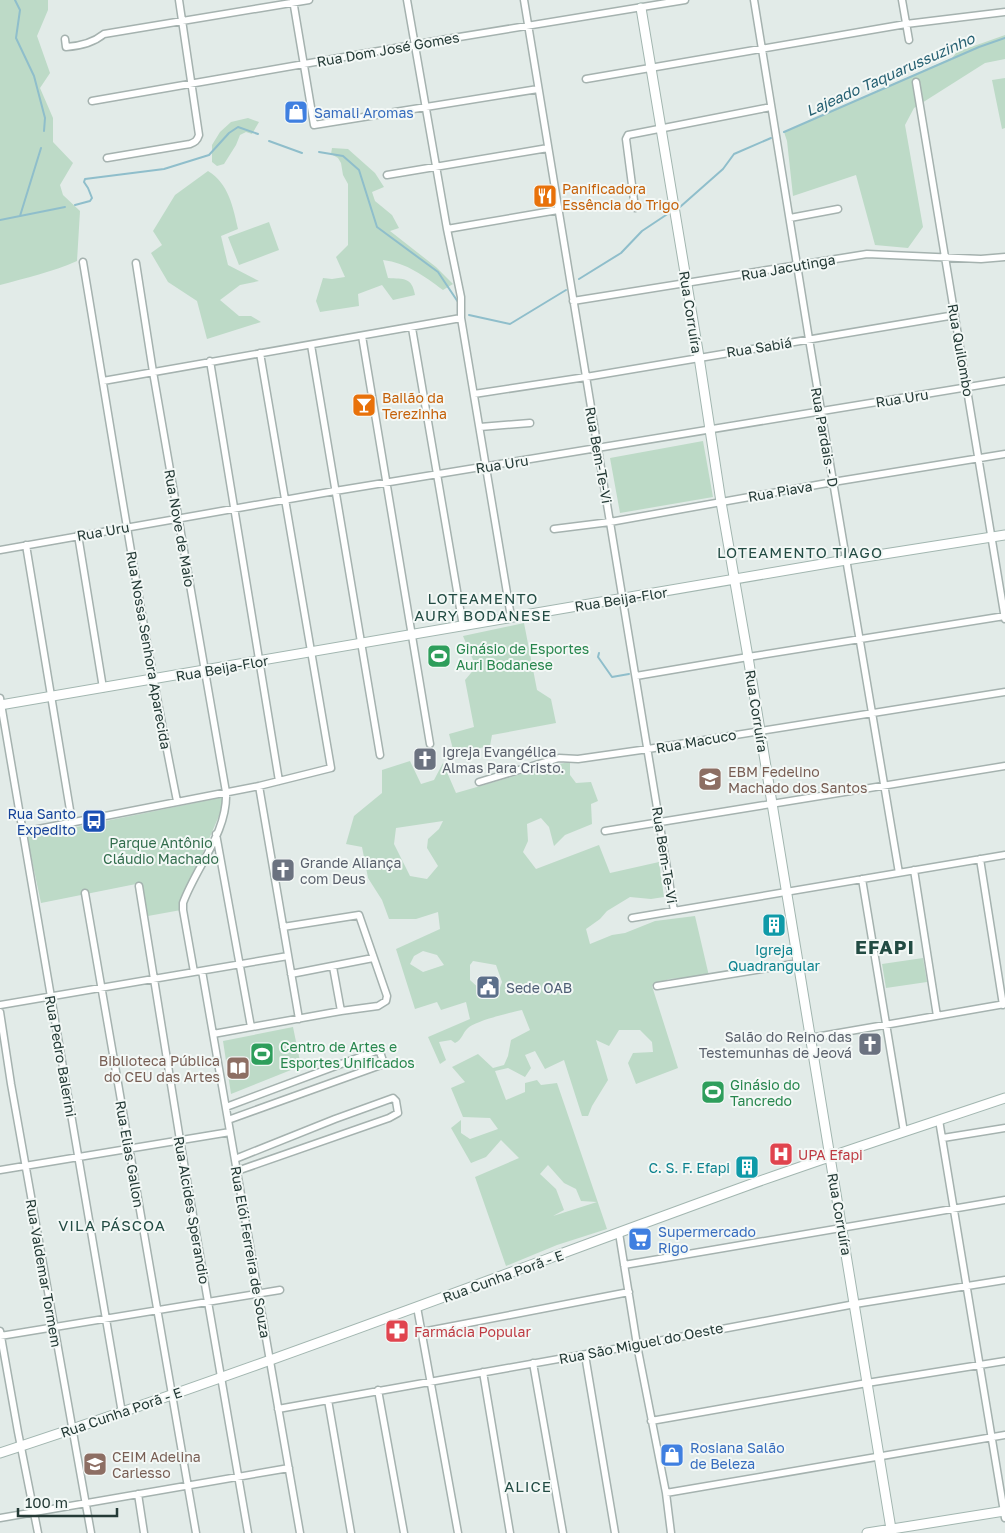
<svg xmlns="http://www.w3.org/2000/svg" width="1005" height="1533" font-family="'Golos Text',sans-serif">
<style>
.green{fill:#bddac7;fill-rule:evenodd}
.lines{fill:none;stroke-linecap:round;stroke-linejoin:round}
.stream{stroke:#8fbecb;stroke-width:2}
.street-casing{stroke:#a5b2af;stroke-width:9}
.secondary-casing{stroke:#a2b6b0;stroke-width:11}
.street{stroke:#fff;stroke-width:6}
.secondary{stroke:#fff;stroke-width:9}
.labels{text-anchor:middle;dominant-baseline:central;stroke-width:4;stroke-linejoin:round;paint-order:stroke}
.street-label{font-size:14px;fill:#243a36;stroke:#f3f8f6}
.shop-label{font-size:14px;fill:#366cbe;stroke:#f3f8f6;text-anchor:start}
.food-label{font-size:14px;fill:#c56008;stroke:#f3f8f6;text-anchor:start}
.leisure-label{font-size:14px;fill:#27864d;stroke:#f3f8f6;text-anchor:start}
.worship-label{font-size:14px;fill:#5b616d;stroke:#f3f8f6;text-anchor:start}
.education-label{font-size:14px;fill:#785e54;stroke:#f3f8f6;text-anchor:start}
.transit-label{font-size:14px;fill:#164399;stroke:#f3f8f6;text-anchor:end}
.park-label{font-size:14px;fill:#326d4d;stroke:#f3f8f6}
.culture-label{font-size:14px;fill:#0d838f;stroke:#f3f8f6}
.service-label{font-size:14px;fill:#4e5e75;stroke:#f3f8f6;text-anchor:start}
.health-label{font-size:14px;fill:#be3a42;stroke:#f3f8f6;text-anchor:start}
.water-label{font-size:15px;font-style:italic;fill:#245f71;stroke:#f3f8f6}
.neighbourhood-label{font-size:15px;letter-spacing:1px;fill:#224b43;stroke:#f3f8f6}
.district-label{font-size:19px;font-weight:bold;letter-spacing:1px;fill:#224b43;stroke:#f3f8f6}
</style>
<rect width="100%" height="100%" fill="#e2ebe8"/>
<path class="green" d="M0 0H48V10L37 36 50 73 40 88 53 118V142L73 163 60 185 63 195 80 211 77 261C52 272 26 278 0 285Z
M1005 35V59L985 63 914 108 905 125 923 227 908 248 875 245 856 175 793 196 787 141 784 132 952 58 957 52Z
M1005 78V128L1002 129 992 80Z
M248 118 259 122 252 134 246 132 240 135 236 145 224 164 217 166 212 162V145L220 132 231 122Z
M332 148 348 149 375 173 384 187 372 192 375 201 392 215 399 228 390 231 436 267 453 284 443 290C424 276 407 263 383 260L388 278C404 279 412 277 415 295L393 300 382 285 358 294 359 306 320 312 316 301 323 278 332 279 345 277 336 257 348 245V184L343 175 341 163 338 158 331 154Z
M208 171C229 184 233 207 238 229L221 236 228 265 259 281 240 285 220 300 239 316H251L261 322 207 339 197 301 168 282 151 253 162 245 153 231 175 195Z
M269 222 279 250 239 265 228 237Z
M703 441 713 497 620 513 610 458Z
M524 623 537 690 551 699 556 723 492 735 490 746 454 753 449 734 474 727 465 680 476 667 463 636Z
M410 761 421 784 434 780 443 763 456 793 553 765 570 762V775L576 783 591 782 598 801 591 804 592 824 565 835 554 846 549 827 541 818 527 824 528 841 523 852 536 869 599 845 610 873 659 862 664 897 651 899 630 897 607 911 600 919 586 929 590 944 612 935 625 933 655 921 695 916 709 976 669 979 652 986 678 1068 636 1084 628 1063 633 1053 653 1052 652 1042 640 1030H619L609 1046 596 1040 608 1080 592 1106 588 1116H582L564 1060 545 1069 535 1051 525 1055 531 1068 525 1077 508 1068 495 1071 506 1100 525 1092V1083L537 1080 541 1085 557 1083 607 1229 557 1245 506 1266 475 1177 519 1158 501 1140 486 1157 471 1163 451 1128 461 1120V1133L470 1139 498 1129 490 1118 463 1117 451 1088 465 1082 452 1067 478 1054 493 1068 504 1065 508 1056 511 1040 530 1030 522 1010C512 1012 475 1021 468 1028 462 1033 463 1039 455 1043L451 1040 439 1042 446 1060 440 1064 428 1037 470 1019 466 1002 441 1010 437 1002 415 1009 396 949 440 929 438 912 416 919H389L382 900 368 878 362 847 346 844 354 816 382 793V770ZM443 821 439 829 428 839 427 848 438 866 427 879 410 876 394 844 396 828ZM423 951 437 955 444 965 423 972 410 964 414 956ZM473 961 496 965 502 982 498 993 482 991 470 980V965ZM548 1165 564 1183 576 1189 581 1201 597 1202 553 1216 564 1210 556 1189 540 1174Z
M224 797 225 802 180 906 181 910 148 916 141 883 41 903 27 837Z
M923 958 927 982 886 988 882 964Z
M293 1027 301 1066 231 1094 223 1041Z"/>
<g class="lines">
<path class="stream" d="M15 0 20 10 16 38 34 76 45 118 44 131
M784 132 979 47 1005 38
M269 141 302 153
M319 152 343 156 359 170 377 227 438 272 458 302
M75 205 90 201 92 198 88 188 84 182 85 179 164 169 209 155 229 133 238 127 258 134
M680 207 723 169 734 154 771 138
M20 216 41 148
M0 220 65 207
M579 279 621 253 642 231 669 213
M469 315 510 324 566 290
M599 653 598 657 612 677 629 674"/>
<g class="street-casing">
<path id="street" d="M293 0 314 125 538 89
M407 0 447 229 461 297V318L511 617
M524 0 674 911
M754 0 809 339 899 873
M902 0 909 40
M65 39 66 47C81 46 93 43 104 34L309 0
M586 79 906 24 1005 12
M916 82 1005 619
M92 101 447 39 685 0
M107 158 190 144C195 142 197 141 199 135L179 0
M387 175 548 148
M635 208 626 139 628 135 771 107
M790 218 838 209
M447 229 558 210
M83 262C113 442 141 622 177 801
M136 263 153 372 226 792C228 832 196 867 183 903V910L194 972
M573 301 867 254 981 259 1005 257
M412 328 463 626
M362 336 430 744
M311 345 380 755
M210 361 279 781
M103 381 461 318
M474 394 586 377 955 315
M480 427 530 423
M554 529 610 522 833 482 1005 454
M78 535 103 688
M26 545 72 822
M0 550 335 491 1005 381
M636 676 748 657 1005 616
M0 698 122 1413
M479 782 559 758 578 759 648 749 1005 692
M259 786 299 1019
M605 831 1005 766
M23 832 259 786 331 768 260 353
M216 834 251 1027
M980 859 1003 1005
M914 870 937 1016
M862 879 904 1132
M139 886 180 1140 248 1533
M85 893 196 1533
M632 918 1005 855
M333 967 341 1011
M202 971 300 1533
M291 974 373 958
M657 986 799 963
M0 1005 288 956
M0 1012 11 1084 91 1533
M213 1034 341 1011 378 1006 386 1001 387 996 359 915 283 927
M810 1038 1005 1004
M226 1107 376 1051 380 1052 383 1061 381 1065 228 1120
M939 1120 1005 1518
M943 1138 1005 1128
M235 1159 335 1119 393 1098 396 1101 398 1113 389 1118 237 1171
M0 1170 230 1132
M619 1233 637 1345 666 1493 671 1533
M624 1265 1005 1200
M417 1307 458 1533
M0 1331 18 1432 38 1533
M422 1332 629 1292
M0 1336 280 1290
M585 1355 615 1533
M533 1363 563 1533
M483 1372 510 1533
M378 1390 404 1533
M328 1400 351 1533
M278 1409 637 1345 855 1304 1005 1280
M651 1421 867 1383 1005 1361
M666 1493 1005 1435
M138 1494 144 1533
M0 1518 289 1468"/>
</g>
<g class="secondary-casing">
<path id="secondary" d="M641 8 699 357 721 502 748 657 891 1529
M0 705 846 560 1005 535
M0 1453C251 1371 498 1276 746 1186 832 1155 919 1127 1005 1098
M867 1533 1005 1511"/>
</g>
<use href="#street" class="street"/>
<use href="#secondary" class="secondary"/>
</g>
<defs>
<g id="shop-square" transform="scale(1.25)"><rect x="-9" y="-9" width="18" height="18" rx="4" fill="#3f7fe0" stroke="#f3f8f6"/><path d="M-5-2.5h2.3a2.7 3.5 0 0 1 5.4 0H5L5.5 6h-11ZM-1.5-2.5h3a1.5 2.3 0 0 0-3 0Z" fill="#fff"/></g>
<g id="restaurant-square" transform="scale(1.25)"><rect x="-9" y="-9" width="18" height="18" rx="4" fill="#e8710a" stroke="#f3f8f6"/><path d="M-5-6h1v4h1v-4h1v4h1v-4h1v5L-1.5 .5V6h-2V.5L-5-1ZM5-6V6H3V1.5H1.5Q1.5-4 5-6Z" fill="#fff"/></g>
<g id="bar-square" transform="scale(1.25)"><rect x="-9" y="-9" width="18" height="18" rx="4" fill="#e8710a" stroke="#f3f8f6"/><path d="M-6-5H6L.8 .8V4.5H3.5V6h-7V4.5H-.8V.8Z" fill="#fff"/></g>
<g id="stadium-square" transform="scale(1.25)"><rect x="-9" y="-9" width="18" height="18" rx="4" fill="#2e9e5b" stroke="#f3f8f6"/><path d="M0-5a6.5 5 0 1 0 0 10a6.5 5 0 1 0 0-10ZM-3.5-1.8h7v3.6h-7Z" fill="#fff"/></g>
<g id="church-square" transform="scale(1.25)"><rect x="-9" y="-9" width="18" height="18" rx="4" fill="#6b7280" stroke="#f3f8f6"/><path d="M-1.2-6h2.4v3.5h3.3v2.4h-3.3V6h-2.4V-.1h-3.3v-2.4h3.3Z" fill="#fff"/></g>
<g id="school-square" transform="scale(1.25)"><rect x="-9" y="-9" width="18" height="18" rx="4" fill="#8d6e63" stroke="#f3f8f6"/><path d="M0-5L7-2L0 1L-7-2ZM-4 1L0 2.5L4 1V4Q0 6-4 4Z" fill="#fff"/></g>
<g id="bus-square" transform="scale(1.25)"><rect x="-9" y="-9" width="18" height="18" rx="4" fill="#1a4fb4" stroke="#f3f8f6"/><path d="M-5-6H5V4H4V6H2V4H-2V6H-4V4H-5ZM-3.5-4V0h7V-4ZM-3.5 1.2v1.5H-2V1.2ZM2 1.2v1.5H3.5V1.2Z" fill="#fff"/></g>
<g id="building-square" transform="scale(1.25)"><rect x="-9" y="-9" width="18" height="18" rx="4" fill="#0f9aa8" stroke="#f3f8f6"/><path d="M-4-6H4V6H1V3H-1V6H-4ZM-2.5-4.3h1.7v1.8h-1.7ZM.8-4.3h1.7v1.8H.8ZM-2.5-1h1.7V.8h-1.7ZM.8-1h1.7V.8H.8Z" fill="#fff"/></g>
<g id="civic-square" transform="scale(1.25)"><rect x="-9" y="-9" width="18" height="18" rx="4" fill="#5c6f8a" stroke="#f3f8f6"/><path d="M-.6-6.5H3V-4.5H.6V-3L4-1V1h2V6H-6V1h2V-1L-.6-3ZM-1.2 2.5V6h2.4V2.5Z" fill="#fff"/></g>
<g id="library-square" transform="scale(1.25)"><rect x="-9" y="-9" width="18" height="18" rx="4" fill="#8d6e63" stroke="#f3f8f6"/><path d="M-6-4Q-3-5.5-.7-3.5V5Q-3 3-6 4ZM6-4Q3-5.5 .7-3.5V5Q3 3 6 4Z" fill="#fff"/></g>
<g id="hospital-square" transform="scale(1.25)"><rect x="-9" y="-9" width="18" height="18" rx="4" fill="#e0444e" stroke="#f3f8f6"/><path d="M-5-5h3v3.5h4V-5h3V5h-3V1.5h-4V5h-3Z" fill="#fff"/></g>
<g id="supermarket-square" transform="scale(1.25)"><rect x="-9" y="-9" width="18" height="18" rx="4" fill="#3f7fe0" stroke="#f3f8f6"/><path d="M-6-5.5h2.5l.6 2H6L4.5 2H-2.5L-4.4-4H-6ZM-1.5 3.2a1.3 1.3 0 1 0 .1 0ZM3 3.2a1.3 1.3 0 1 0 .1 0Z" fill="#fff"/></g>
<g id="pharmacy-square" transform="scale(1.25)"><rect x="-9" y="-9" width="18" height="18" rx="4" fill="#e0444e" stroke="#f3f8f6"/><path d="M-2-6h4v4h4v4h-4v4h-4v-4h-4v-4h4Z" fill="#fff"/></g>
</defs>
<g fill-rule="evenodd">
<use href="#shop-square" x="296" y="112"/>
<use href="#restaurant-square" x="545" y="196"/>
<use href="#bar-square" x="364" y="405"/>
<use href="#stadium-square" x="439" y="656"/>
<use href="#church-square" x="425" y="759"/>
<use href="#school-square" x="710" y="779"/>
<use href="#bus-square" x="94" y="821"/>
<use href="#church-square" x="283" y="870"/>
<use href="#building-square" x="774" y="925"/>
<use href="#civic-square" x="488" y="987"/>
<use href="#church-square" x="870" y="1044"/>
<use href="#stadium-square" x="262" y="1054"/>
<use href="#library-square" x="238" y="1068"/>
<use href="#stadium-square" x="713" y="1092"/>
<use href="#hospital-square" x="781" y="1154"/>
<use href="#building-square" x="747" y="1167"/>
<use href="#supermarket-square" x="640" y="1239"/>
<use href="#pharmacy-square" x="397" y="1331"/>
<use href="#shop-square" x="672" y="1455"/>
<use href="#school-square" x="95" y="1464"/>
</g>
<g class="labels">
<g class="street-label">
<text transform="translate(388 49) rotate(-10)">Rua Dom José Gomes</text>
<text transform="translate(788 267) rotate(-10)">Rua Jacutinga</text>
<text transform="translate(691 312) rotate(81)">Rua Corruíra</text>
<text transform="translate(759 347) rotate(-9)">Rua Sabiá</text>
<text transform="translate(961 350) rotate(80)">Rua Quilombo</text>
<text transform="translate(902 398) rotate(-9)">Rua Uru</text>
<text transform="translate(825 437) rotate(80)">Rua Pardais - D</text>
<text transform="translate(599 455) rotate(80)">Rua Bem-Te-Vi</text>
<text transform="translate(502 464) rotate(-9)">Rua Uru</text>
<text transform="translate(780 491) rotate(-10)">Rua Piava</text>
<text transform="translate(180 528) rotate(80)">Rua Nove de Maio</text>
<text transform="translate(103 531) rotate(-10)">Rua Uru</text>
<text transform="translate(621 599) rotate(-9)">Rua Beija-Flor</text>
<text transform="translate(149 650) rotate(80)">Rua Nossa Senhora Aparecida</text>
<text transform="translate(222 668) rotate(-10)">Rua Beija-Flor</text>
<text transform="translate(757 711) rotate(81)">Rua Corruíra</text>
<text transform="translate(696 741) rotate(-10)">Rua Macuco</text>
<text transform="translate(665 855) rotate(81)">Rua Bem-Te-Vi</text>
<text transform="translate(61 1056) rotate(80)">Rua Pedro Balerini</text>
<text transform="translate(130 1154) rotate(80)">Rua Elias Gallon</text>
<text transform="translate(192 1210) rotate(80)">Rua Alcides Sperandio</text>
<text transform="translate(840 1214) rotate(80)">Rua Corruíra</text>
<text transform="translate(251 1252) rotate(80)">Rua Elói Ferreira de Souza</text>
<text transform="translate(44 1273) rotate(80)">Rua Valdemar Tormem</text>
<text transform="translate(503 1276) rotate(-20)">Rua Cunha Porã - E</text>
<text transform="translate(641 1343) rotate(-11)">Rua São Miguel do Oeste</text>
<text transform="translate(121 1412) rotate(-19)">Rua Cunha Porã - E</text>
</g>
<g class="shop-label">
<text x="314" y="112">Samali Aromas</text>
<text x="658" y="1231">Supermercado<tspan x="658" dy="16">Rigo</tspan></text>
<text x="690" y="1447">Rosiana Salão<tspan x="690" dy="16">de Beleza</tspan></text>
</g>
<g class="food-label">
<text x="562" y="188">Panificadora<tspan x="562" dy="16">Essência do Trigo</tspan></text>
<text x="382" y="397">Bailão da<tspan x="382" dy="16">Terezinha</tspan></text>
</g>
<g class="leisure-label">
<text x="456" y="648">Ginásio de Esportes<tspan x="456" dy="16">Auri Bodanese</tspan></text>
<text x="280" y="1046">Centro de Artes e<tspan x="280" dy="16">Esportes Unificados</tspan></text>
<text x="730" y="1084">Ginásio do<tspan x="730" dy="16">Tancredo</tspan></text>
</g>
<g class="worship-label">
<text x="442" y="751">Igreja Evangélica<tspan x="442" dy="16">Almas Para Cristo.</tspan></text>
<text x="300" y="862">Grande Aliança<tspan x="300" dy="16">com Deus</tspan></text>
<text x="852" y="1036" text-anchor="end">Salão do Reino das<tspan x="852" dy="16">Testemunhas de Jeová</tspan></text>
</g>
<g class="education-label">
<text x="728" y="771">EBM Fedelino<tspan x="728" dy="16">Machado dos Santos</tspan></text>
<text x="220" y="1060" text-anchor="end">Biblioteca Pública<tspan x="220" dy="16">do CEU das Artes</tspan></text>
<text x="112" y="1456">CEIM Adelina<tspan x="112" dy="16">Carlesso</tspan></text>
</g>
<g class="transit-label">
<text x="76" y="813">Rua Santo<tspan x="76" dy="16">Expedito</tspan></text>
</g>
<g class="park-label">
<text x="161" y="842">Parque Antônio<tspan x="161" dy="16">Cláudio Machado</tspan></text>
</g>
<g class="culture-label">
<text x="774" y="949">Igreja<tspan x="774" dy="16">Quadrangular</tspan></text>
<text x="730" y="1167" text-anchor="end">C. S. F. Efapi</text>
</g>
<g class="service-label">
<text x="506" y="987">Sede OAB</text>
</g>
<g class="health-label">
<text x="798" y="1154">UPA Efapi</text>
<text x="414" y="1331">Farmácia Popular</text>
</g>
<g class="water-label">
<text transform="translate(890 74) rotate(-24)">Lajeado Taquarussuzinho</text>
</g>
<g class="neighbourhood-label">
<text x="800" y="552">LOTEAMENTO TIAGO</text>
<text x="483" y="598">LOTEAMENTO<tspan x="483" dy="17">AURY BODANESE</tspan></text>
<text x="112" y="1225">VILA PÁSCOA</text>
<text x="528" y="1486">ALICE</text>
</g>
<g class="district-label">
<text x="885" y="946">EFAPI</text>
</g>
</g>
<path d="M18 1508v8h99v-8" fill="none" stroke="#243a36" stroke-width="2.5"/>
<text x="25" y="1508" font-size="15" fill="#243a36" stroke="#f3f8f6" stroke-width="4" paint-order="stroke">100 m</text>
</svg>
